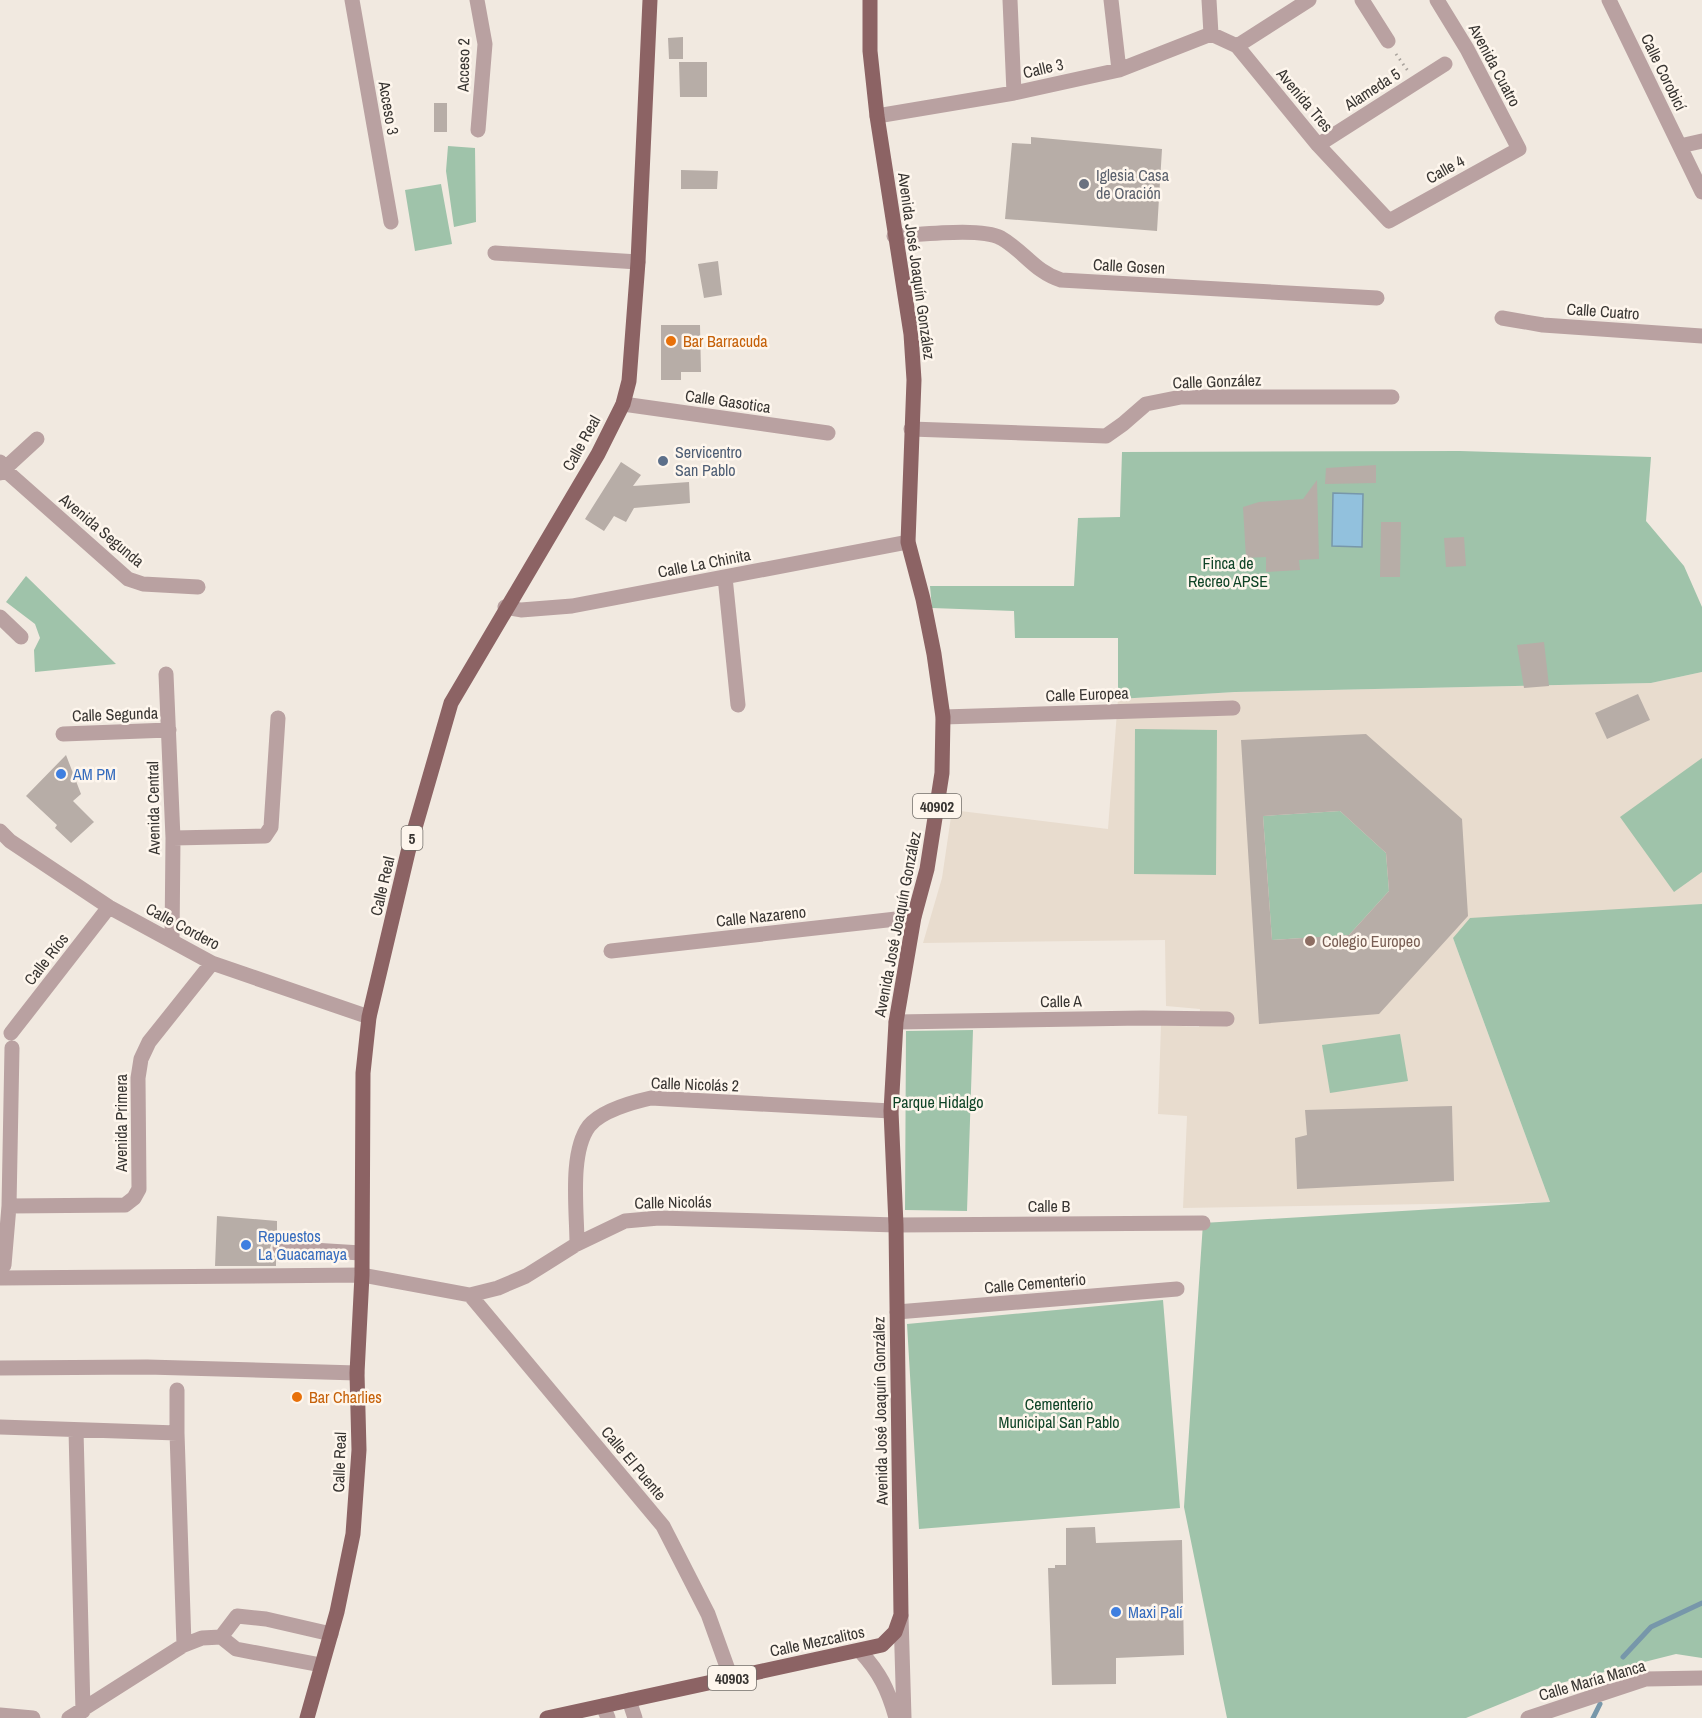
<svg xmlns="http://www.w3.org/2000/svg" width="1702" height="1718" font-family="'Archivo Narrow',sans-serif">
<style>
.built{fill:#e8dcce}
.green{fill:#9fc3aa}
.water{fill:#92c1dd;stroke:#7797aa;stroke-width:1.5}
.lines{fill:none;stroke-linecap:round;stroke-linejoin:round}
.stream{stroke:#7797aa;stroke-width:5}
.building{fill:#b7ada7;fill-rule:evenodd}
.path{stroke:#a7a19b;stroke-width:3;stroke-dasharray:1.5 4.5;stroke-linecap:butt}
.minor{stroke:#b9a1a1;stroke-width:15}
.major{stroke:#8c6364;stroke-width:15}
.worship-dot{fill:#6b7280;stroke:#fef6ed;stroke-width:2}
.food-dot{fill:#e8710a;stroke:#fef6ed;stroke-width:2}
.service-dot{fill:#5c6f8a;stroke:#fef6ed;stroke-width:2}
.shop-dot{fill:#3f7fe0;stroke:#fef6ed;stroke-width:2}
.education-dot{fill:#8d6e63;stroke:#fef6ed;stroke-width:2}
.labels{text-anchor:middle;dominant-baseline:central;stroke-width:5;stroke-linejoin:round;paint-order:stroke}
.shield{fill:#fef6ed;stroke:#736f6a;stroke-width:1.5}
.shield-label{font-size:15px;font-weight:bold;fill:#383532}
.street-label{font-size:16px;fill:#383532;stroke:#fef6ed}
.worship-label{font-size:16px;fill:#5b616d;stroke:#fef6ed;text-anchor:start}
.food-label{font-size:16px;fill:#c56008;stroke:#fef6ed;text-anchor:start}
.service-label{font-size:16px;fill:#4e5e75;stroke:#fef6ed;text-anchor:start}
.park-label{font-size:16px;fill:#0f4427;stroke:#fef6ed}
.shop-label{font-size:16px;fill:#366cbe;stroke:#fef6ed;text-anchor:start}
.education-label{font-size:16px;fill:#785e54;stroke:#fef6ed;text-anchor:start}
</style>
<rect width="100%" height="100%" fill="#f1e9e0"/>
<path class="built" d="M1702 672V907L1453 938 1550 1202 1183 1208 1187 1116 1158 1114 1161 1025 1199 1027 1200 1009 1166 1006 1165 940 923 943 942 878 952 810 1108 829 1118 699 1235 692 1651 683Z"/>
<path class="green" d="M448 146 475 148 476 222 454 227 446 171Z
M441 184 452 244 415 251 405 190Z
M1460 451 1651 457 1646 521 1684 566 1702 607V672L1651 683 1235 692 1118 699V638H1015L1014 611 932 608 930 586H1074L1078 518 1120 517 1122 452Z
M26 576 116 664 35 672 34 650 40 638 35 624 6 602Z
M1135 729 1217 730 1216 875 1134 874Z
M1702 758V872L1674 892 1620 817Z
M1340 811 1386 853 1389 891 1349 935 1272 940 1263 816Z
M1702 904V1658L1676 1654 1537 1689 1466 1718H1227L1184 1507 1203 1223 1550 1202 1453 938 1470 918Z
M973 1030 967 1211 905 1210 906 1031Z
M1400 1034 1408 1081 1330 1093 1322 1045Z
M1163 1300 1180 1508 919 1529 907 1324Z"/>
<path class="water" d="M1333 493 1363 494 1362 547 1332 546Z"/>
<g class="lines">
<path class="stream" d="M1623 1657 1651 1627 1702 1603
M1593 1718 1600 1704"/>
</g>
<path class="building" d="M683 37V59H669L668 38Z
M679 62H707V97H680Z
M434 103H447V132H434Z
M1031 137 1162 149 1157 231 1005 219 1012 143 1031 144Z
M681 170 718 171 717 189H681Z
M718 261 722 295 704 298 698 264Z
M661 325H700L701 372H681V380H661Z
M621 462 641 475 633 486 689 482 690 503 634 508 626 522 614 516 604 531 585 519Z
M1376 465V483L1325 484 1326 468Z
M1317 480 1319 559 1299 560 1300 570 1266 572V557L1246 558 1243 507 1259 502 1303 499Z
M1381 522H1401L1400 577H1380Z
M1464 537 1466 566 1446 567 1444 538Z
M1544 642 1549 686 1524 688 1517 645Z
M1638 694 1650 720 1607 739 1595 713Z
M1366 734 1462 819 1468 916 1379 1014 1259 1024 1241 740ZM1340 811 1386 853 1389 891 1349 935 1272 940 1263 816Z
M66 755 81 794 73 801 94 822 71 843 55 828 57 825 26 796Z
M1452 1106 1454 1181 1297 1189 1295 1138 1307 1135 1305 1110Z
M217 1216 277 1221V1239L272 1242 270 1248 272 1253 276 1257V1266H215Z
M1095 1527 1096 1543 1182 1540 1184 1655 1116 1658V1684L1052 1685 1048 1568H1055V1565H1066V1528Z"/>
<g class="lines">
<path class="path" d="M1396 54 1408 71"/>
<path class="minor" d="M352 0 391 222
M477 0 485 44 478 130
M1010 0 1014 93
M1111 0 1119 70
M1209 0 1211 34
M1362 0 1388 41
M1609 0 1702 192
M1211 34 1237 46 1318 145 1389 221 1519 149 1467 49 1437 0
M1237 46 1309 0
M877 116 1014 93 1119 70 1211 34
M1318 145 1445 64
M1680 146 1702 141
M894 236C920 235 980 227 1001 238 1024 251 1035 272 1061 280L1377 298
M495 253 638 262
M1502 318 1543 325 1702 336
M623 404 828 433
M911 429 1106 436 1123 424 1146 404 1181 397H1392
M0 462 4 469 128 579 143 584 198 587
M0 473 37 439
M725 577 738 705
M505 607 521 610 572 606 908 542
M0 617 21 637
M166 674 173 838 172 941
M943 717 1233 708
M63 734 169 730
M0 831 10 841 109 907 212 963 369 1017
M173 838 265 836 271 827 278 718
M611 951 914 917
M896 1022 1143 1018 1227 1019
M11 1033 109 907
M9 1206 125 1205 134 1198 139 1189 138 1078 141 1059 149 1042 212 963
M577 1244C577 1211 569 1153 589 1126 601 1111 633 1102 651 1098L891 1111
M280 1248 361 1253
M4 1265 9 1206 12 1048
M0 1278 362 1275 470 1295 498 1288 526 1276 577 1244 625 1221 659 1218 896 1225 1203 1223
M470 1295 663 1526 708 1614 731 1678
M897 1312 1177 1289
M0 1368 147 1367 357 1373
M0 1427 177 1433V1390
M76 1430 83 1711
M177 1433 184 1645
M901 1616 904 1718
M221 1637 237 1616 266 1619 331 1634
M860 1651C880 1673 888 1689 896 1718
M629 1700 635 1718
M603 1706 608 1718
M0 1715 33 1718
M69 1718 184 1645 202 1638 221 1637 236 1649 321 1665
M1528 1718 1646 1679 1702 1678"/>
<path class="major" d="M307 1718 337 1612 353 1534 359 1450 357 1373 362 1275 363 1073 369 1017 408 852 451 703 598 454 623 404 629 381 638 262 650 0
M547 1718 882 1645 895 1632 901 1615 896 1225 891 1111 896 1022 914 917 927 869 942 773 943 717 934 654 923 599 908 542 914 380 911 334 877 116 870 51V0"/>
</g>
<circle class="worship-dot" cx="1084" cy="184" r="6"/>
<g class="food-dot">
<circle cx="671" cy="341" r="6"/>
<circle cx="297" cy="1397" r="6"/>
</g>
<circle class="service-dot" cx="663" cy="461" r="6"/>
<g class="shop-dot">
<circle cx="61" cy="774" r="6"/>
<circle cx="246" cy="1245" r="6"/>
<circle cx="1116" cy="1612" r="6"/>
</g>
<circle class="education-dot" cx="1310" cy="941" r="6"/>
<g class="labels">
<g class="shield">
<rect x="913" y="794" width="48" height="24" rx="4.5"/>
<rect x="401.5" y="826" width="21" height="24" rx="4.5"/>
<rect x="708" y="1666" width="48" height="24" rx="4.5"/>
</g>
<g class="shield-label">
<text x="937" y="806">40902</text>
<text x="412" y="838">5</text>
<text x="732" y="1678">40903</text>
</g>
<g class="street-label">
<text transform="translate(463 65) rotate(-89)">Acceso 2</text>
<text transform="translate(1495 65) rotate(62)">Avenida Cuatro</text>
<text transform="translate(1043 68) rotate(-13)">Calle 3</text>
<text transform="translate(1664 72) rotate(64)">Calle Corobicí</text>
<text transform="translate(1372 89) rotate(-33)">Alameda 5</text>
<text transform="translate(1305 100) rotate(50)">Avenida Tres</text>
<text transform="translate(389 108) rotate(80)">Acceso 3</text>
<text transform="translate(1445 169) rotate(-29)">Calle 4</text>
<text transform="translate(917 266) rotate(82)">Avenida José Joaquín González</text>
<text transform="translate(1129 266) rotate(3)">Calle Gosen</text>
<text transform="translate(1603 311) rotate(4)">Calle Cuatro</text>
<text transform="translate(1217 381) rotate(-2)">Calle González</text>
<text transform="translate(728 401) rotate(8)">Calle Gasotica</text>
<text transform="translate(581 443) rotate(-61)">Calle Real</text>
<text transform="translate(102 530) rotate(40)">Avenida Segunda</text>
<text transform="translate(704 563) rotate(-11)">Calle La Chinita</text>
<text transform="translate(1087 694) rotate(-2)">Calle Europea</text>
<text transform="translate(115 714) rotate(-2)">Calle Segunda</text>
<text transform="translate(153 808) rotate(-91)">Avenida Central</text>
<text transform="translate(382 886) rotate(-77)">Calle Real</text>
<text transform="translate(761 916) rotate(-6)">Calle Nazareno</text>
<text transform="translate(897 924) rotate(-79)">Avenida José Joaquín González</text>
<text transform="translate(183 926) rotate(28)">Calle Cordero</text>
<text transform="translate(46 959) rotate(-52)">Calle Ríos</text>
<text transform="translate(1061 1001) rotate(-1)">Calle A</text>
<text transform="translate(695 1084) rotate(2)">Calle Nicolás 2</text>
<text transform="translate(121 1123) rotate(-90)">Avenida Primera</text>
<text transform="translate(673 1202) rotate(-1)">Calle Nicolás</text>
<text x="1049" y="1206">Calle B</text>
<text transform="translate(1035 1283) rotate(-5)">Calle Cementerio</text>
<text transform="translate(880 1411) rotate(-91)">Avenida José Joaquín González</text>
<text transform="translate(339 1462) rotate(-88)">Calle Real</text>
<text transform="translate(634 1463) rotate(50)">Calle El Puente</text>
<text transform="translate(817 1641) rotate(-12)">Calle Mezcalitos</text>
<text transform="translate(1592 1680) rotate(-16)">Calle María Manca</text>
</g>
<g class="worship-label">
<text x="1096" y="175">Iglesia Casa<tspan x="1096" dy="18">de Oración</tspan></text>
</g>
<g class="food-label">
<text x="683" y="341">Bar Barracuda</text>
<text x="309" y="1397">Bar Charlies</text>
</g>
<g class="service-label">
<text x="675" y="452">Servicentro<tspan x="675" dy="18">San Pablo</tspan></text>
</g>
<g class="park-label">
<text x="1228" y="563">Finca de<tspan x="1228" dy="18">Recreo APSE</tspan></text>
<text x="938" y="1102">Parque Hidalgo</text>
<text x="1059" y="1404">Cementerio<tspan x="1059" dy="18">Municipal San Pablo</tspan></text>
</g>
<g class="shop-label">
<text x="73" y="774">AM PM</text>
<text x="258" y="1236">Repuestos<tspan x="258" dy="18">La Guacamaya</tspan></text>
<text x="1128" y="1612">Maxi Palí</text>
</g>
<g class="education-label">
<text x="1322" y="941">Colegio Europeo</text>
</g>
</g>
</svg>
